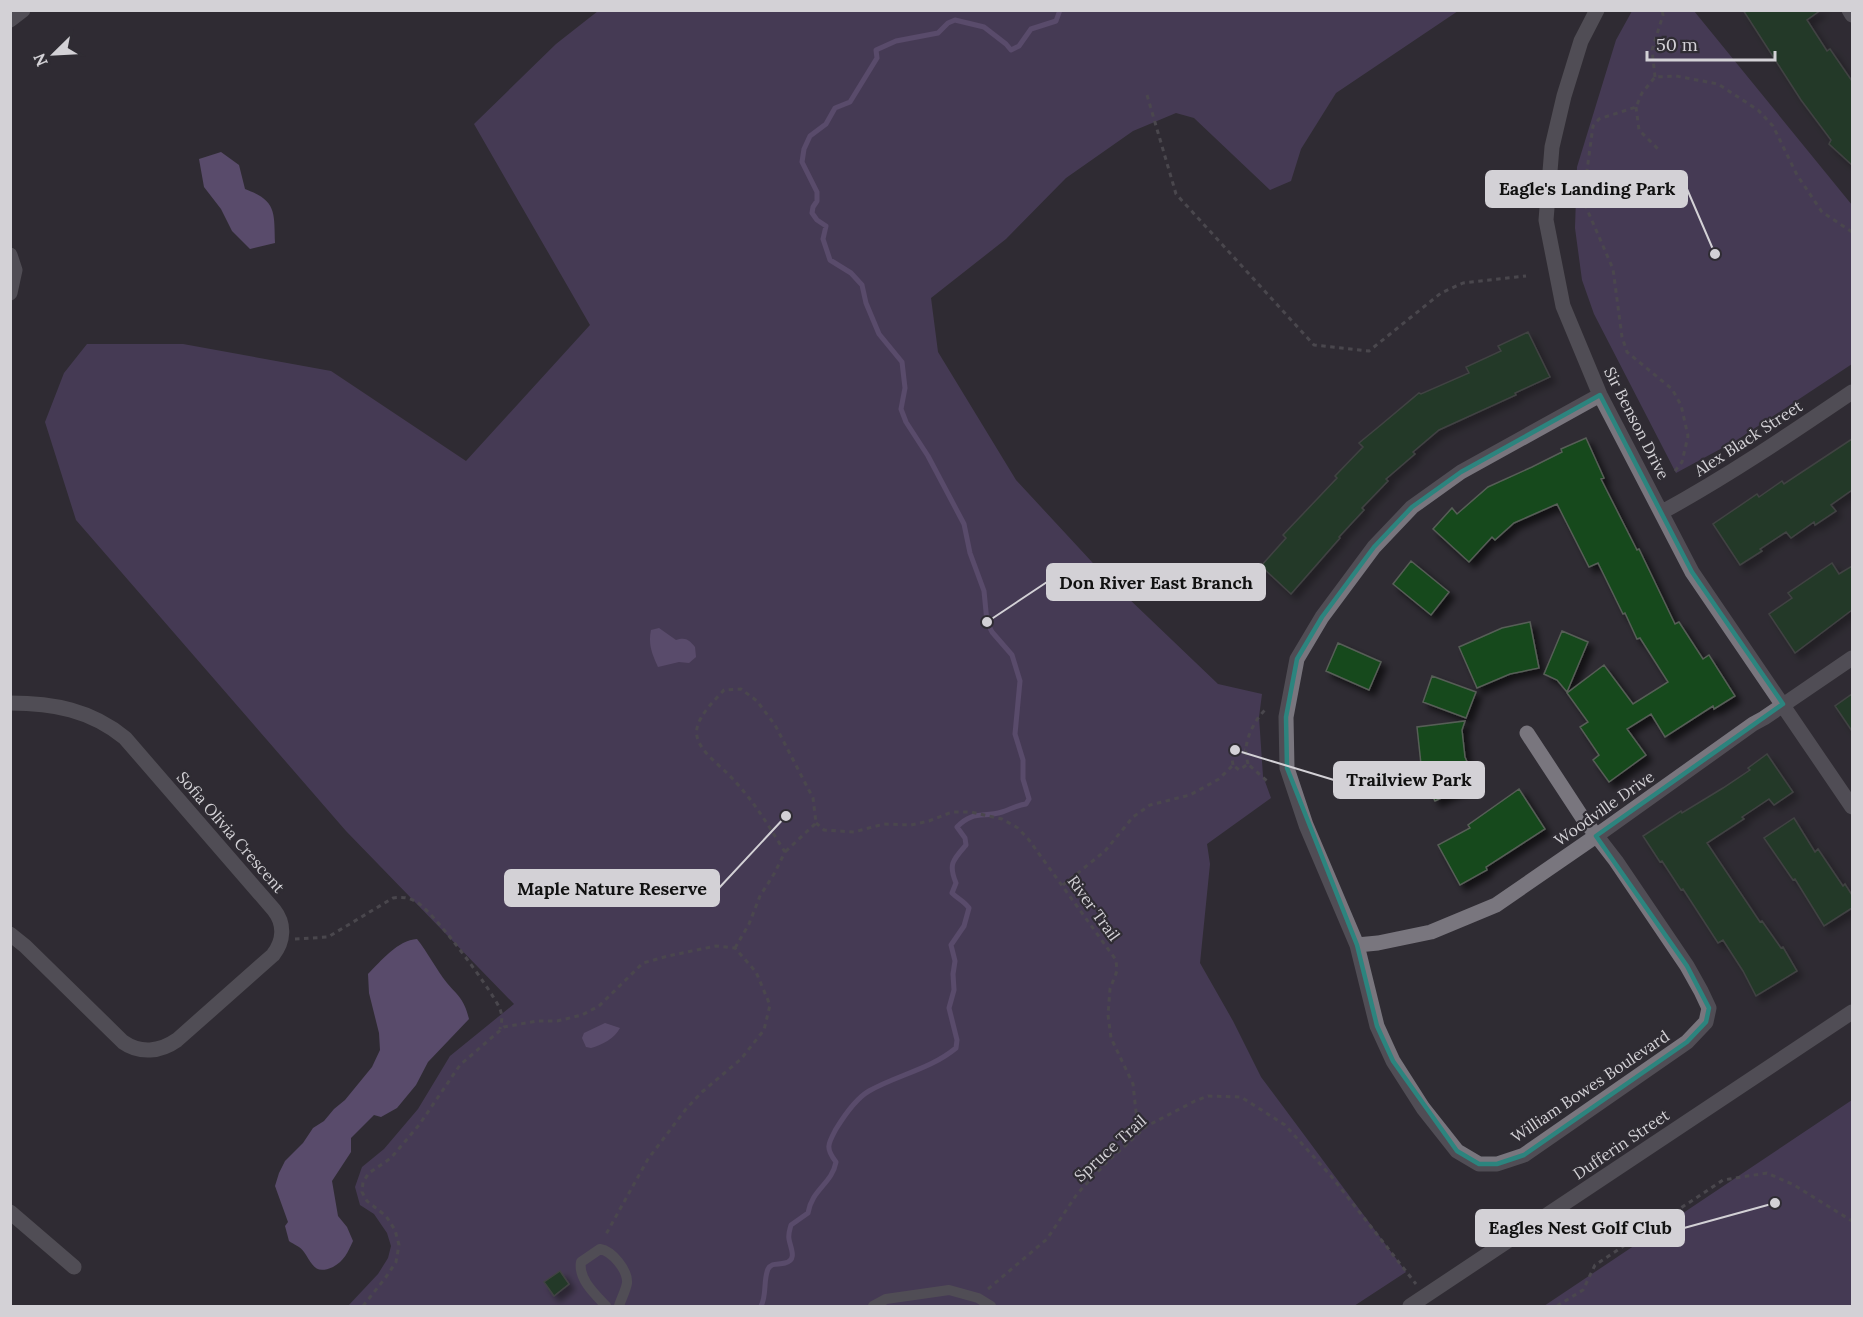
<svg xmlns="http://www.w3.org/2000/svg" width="1863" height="1317" font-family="Lora,serif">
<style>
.green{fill:#614c7d}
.water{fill:#8c71af}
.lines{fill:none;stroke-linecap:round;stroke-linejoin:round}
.stream{stroke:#8c71af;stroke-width:5}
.building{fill:#134a1b;stroke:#575e57;stroke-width:1.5;filter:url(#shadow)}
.path{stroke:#6a686e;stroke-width:3;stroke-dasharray:4.5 4.5;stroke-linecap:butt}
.service{stroke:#79767e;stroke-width:10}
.minor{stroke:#79767e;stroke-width:15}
.secondary{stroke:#79767e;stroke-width:15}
.marked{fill:none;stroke:#2c847e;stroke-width:4.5;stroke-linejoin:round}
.labels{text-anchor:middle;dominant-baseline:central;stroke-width:4.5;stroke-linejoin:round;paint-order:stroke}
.street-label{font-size:16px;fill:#d3d1d6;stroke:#2f2c33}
.leader{fill:none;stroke:#d3d1d6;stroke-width:2}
.callout-dot{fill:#d3d1d6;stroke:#2f2c33;stroke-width:2}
.callout{fill:#d3d1d6;stroke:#d3d1d6;stroke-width:2}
.callout-label{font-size:18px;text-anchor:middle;font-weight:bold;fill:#111}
</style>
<defs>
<filter id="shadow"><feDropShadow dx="5.5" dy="5.5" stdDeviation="3" flood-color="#0009"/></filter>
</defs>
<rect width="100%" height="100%" fill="#2f2c33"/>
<path class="green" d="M598 11H1458L1336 93 1301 149 1291 181 1270 190 1194 118 1176 113 1133 131 1066 178 1006 239 931 298 938 352 1016 480 1104 575 1218 684 1262 694 1259 717 1263 776 1271 798 1207 844 1210 864 1200 963 1233 1021 1261 1077 1406 1272 1354 1306H348L378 1274 388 1258 391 1246 387 1233 374 1214 360 1205 355 1187 362 1167 384 1149 418 1109 450 1056 514 1004 346 831 76 520 45 422 64 373 87 344H183L331 371 466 461 590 325 474 124 556 44Z
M1632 11H1694L1852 205V364L1737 440 1676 473 1594 314 1582 280 1575 228 1577 167 1616 40Z
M1852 1100V1306H1544Z"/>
<path class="water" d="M221 152 239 165 245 189C277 201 274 212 275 243L250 249 232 231 221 209 204 187 199 159Z
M659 628 676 640C686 637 689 640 695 647L696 657 689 663 679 662 658 667C652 654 648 644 651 630Z
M417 939C428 953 436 969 447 983 459 997 464 999 469 1019L428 1062 416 1085 397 1108 381 1117 374 1115 351 1138V1152L332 1181 338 1216 347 1227 353 1241C348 1252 344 1261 333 1267 315 1275 313 1265 304 1252 301 1247 293 1244 289 1241L285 1226 288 1222 275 1186 279 1173 285 1161 303 1143 313 1128 324 1121 334 1109 345 1100 372 1067 380 1050 379 1033 369 993 368 974C381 961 398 940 417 939Z
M605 1023 620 1028C615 1038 602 1045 591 1048L586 1047 582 1038 584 1033Z"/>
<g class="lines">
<path class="stream" d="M761 1306C767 1295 763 1281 768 1269 772 1262 778 1265 785 1263 798 1260 790 1247 789 1239 788 1234 790 1229 791 1225L808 1213C812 1189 832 1184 836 1162 825 1148 828 1144 836 1129 844 1116 855 1099 869 1091 897 1075 931 1069 956 1048L957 1040 949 1008 954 990 953 974 955 961 951 945 964 926 969 908C964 901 958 899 952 893L956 883C948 864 953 860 966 845L965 838 957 827C973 810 983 818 1002 812 1011 809 1017 805 1026 804L1029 799 1023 779V760L1015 734 1020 681 1012 655 992 632 987 622 984 591 970 553 964 524 928 456 906 422 901 409 905 388 902 362 879 334 866 303 862 285 851 273 830 260 823 239 826 226 817 220 812 213 813 207 817 201V192L802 162 804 149 810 136 826 124 835 108 850 102 877 58 876 50 896 41 938 33 948 23 955 20 984 27 1006 44 1011 50 1019 46 1031 29 1056 21 1060 10"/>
</g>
<path class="building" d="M1743 10H1821L1807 20 1827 51 1830 49 1852 81V165L1829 144 1831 140 1801 100Z
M1528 332 1550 377 1515 393 1516 395 1439 430 1413 452 1415 454 1386 479 1388 481 1362 508 1364 510 1339 537 1340 538 1291 594 1261 566 1286 538 1283 535 1337 478 1335 476 1363 447 1359 443 1382 424 1419 393 1421 394 1469 373 1466 367 1501 351 1498 346Z
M1586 438 1604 478 1601 479 1637 550 1639 549 1675 624 1679 622 1703 659 1709 655 1735 696 1714 709 1713 706 1665 737 1651 714 1627 729 1646 755 1609 782 1593 760 1599 755 1580 727 1588 722 1567 693 1604 665 1633 704 1668 682 1640 638 1637 639 1625 613 1623 614 1598 563 1589 567 1557 504 1514 523 1495 540 1492 537 1469 562 1433 529 1452 508 1457 514 1488 487 1532 467 1562 452 1561 449Z
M1852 439V490L1831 505 1836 511 1815 525 1814 522 1791 538 1786 532 1760 549 1762 551 1740 565 1713 524 1757 494 1759 497 1782 481 1784 484Z
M1411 561 1449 592 1431 615 1393 584Z
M1832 563 1839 574 1852 566V610L1795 653 1769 614 1792 598 1788 593Z
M1530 622 1539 668 1510 674 1477 688 1459 647 1502 628Z
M1562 631 1588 642 1567 692 1557 680 1544 674Z
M1338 643 1381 662 1369 690 1326 671Z
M1432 676 1476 692 1466 718 1423 702Z
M1852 694V731L1835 706Z
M1465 721 1462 730 1465 757 1476 782 1435 801 1422 773 1417 727Z
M1767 754 1793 792 1774 805 1769 799 1742 817 1744 819 1707 843 1760 922 1762 921 1781 948 1783 947 1797 971 1756 996 1743 971 1723 940 1718 943 1683 889 1681 890 1662 861 1660 862 1643 836 1681 811 1682 813 1723 788 1750 770 1748 768Z
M1519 789 1545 829 1486 867 1487 870 1460 885 1438 845 1470 828 1468 825Z
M1794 818 1815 852 1818 849 1843 886 1845 884 1852 895V908L1824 926 1795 879 1793 880 1764 838Z
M560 1271 569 1284 554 1296 544 1282Z"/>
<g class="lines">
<path class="path" d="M1655 77 1652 50 1663 15 1662 10
M1147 95 1176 194 1314 345 1369 351 1441 293 1463 283 1526 276
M1636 107 1639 130 1659 150
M1675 471 1682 462 1688 436 1681 405 1672 389 1627 352 1622 337 1613 269 1583 200 1593 126 1599 119 1636 107 1642 93 1655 77 1676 76 1718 84 1758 110 1773 126 1797 175 1822 212 1852 232
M1248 764C1247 759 1245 753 1246 749 1247 734 1257 717 1267 708
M1233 765 1231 753 1238 748 1245 750
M816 823 824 830 854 832 884 824 911 825 929 821 952 812H971L1002 819 1018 828 1029 840 1116 960 1117 971 1110 989 1108 1015 1111 1038 1133 1084 1136 1112 1145 1130
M1063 885 1105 851 1133 817 1150 805 1190 795 1219 779 1233 765 1239 770 1248 764 1266 780 1270 783
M295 939 328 937 393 898C401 897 407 897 415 901 432 909 490 988 499 1007 503 1015 502 1021 500 1029
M735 948 749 924 760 896 774 874 785 852C766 822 753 799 727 773 716 762 693 746 697 728 700 714 715 700 724 690L741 689 757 701 775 725 813 798 816 823 785 852
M988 1289 1047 1239 1077 1194 1106 1163 1147 1126 1195 1101 1208 1096 1241 1097 1285 1125 1331 1176 1416 1284
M363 1306 386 1277 396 1262 399 1245 395 1230 386 1216 367 1201 362 1192 363 1182 369 1173 391 1158 419 1125 460 1065 504 1027 537 1021H557L582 1015 599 1006 643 963 668 956 716 946 735 948 756 972 770 1005 764 1030 741 1059 702 1092 686 1109 648 1159 605 1236
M1557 1306 1583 1290 1595 1265 1723 1180 1767 1173 1794 1185 1852 1221"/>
<path class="service" d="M606 1306C595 1294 578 1279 581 1262L600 1249C612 1251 628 1270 627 1283 626 1290 621 1299 619 1306
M873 1306 886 1299 949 1290 978 1298 991 1306"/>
<path class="minor" d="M1597 10 1581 41 1564 96 1552 147 1546 220 1563 306 1600 395 1692 572 1852 807
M1849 10 1852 15
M10 20 23 10
M10 255 15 270 10 293
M1662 512C1728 476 1790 434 1852 392
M10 703C53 703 91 710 125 738L274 910C285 924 284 941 273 955L177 1040C160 1052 140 1054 123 1042L25 946 10 934
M1527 733 1582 817 1616 861 1687 966 1701 991 1709 1008 1706 1022 1687 1042 1524 1155 1497 1164H1479L1457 1151 1423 1108 1393 1061 1377 1026 1357 945 1306 825 1287 768 1286 717 1297 659 1322 617 1374 547 1412 507 1461 472 1600 395
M1357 945 1378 943 1431 932 1496 905 1596 836 1753 724 1764 718 1852 658
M10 1212 74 1267"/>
<path class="secondary" d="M1410 1306 1852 1012"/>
</g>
<path d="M0 0H1863V1317H0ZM1600 395 1692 572 1783 704 1596 836 1687 966 1709 1008 1706 1022 1687 1042 1524 1155 1497 1164H1479L1457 1151 1393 1061 1377 1026 1357 945 1287 768 1286 717 1297 659 1322 617 1374 547 1412 507 1461 472Z" fill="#2f2c33" fill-opacity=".55" fill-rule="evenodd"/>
<path class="marked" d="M1600 395 1692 572 1783 704 1596 836 1687 966 1709 1008 1706 1022 1687 1042 1524 1155 1497 1164H1479L1457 1151 1393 1061 1377 1026 1357 945 1287 768 1286 717 1297 659 1322 617 1374 547 1412 507 1461 472Z"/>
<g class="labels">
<g class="street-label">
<text transform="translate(1637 423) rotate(63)">Sir Benson Drive</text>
<text transform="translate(1748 438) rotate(-33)">Alex Black Street</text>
<text transform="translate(1604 808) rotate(-35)">Woodville Drive</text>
<text transform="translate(231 832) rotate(49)">Sofia Olivia Crescent</text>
<text transform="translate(1094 908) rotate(54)">River Trail</text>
<text transform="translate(1590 1086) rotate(-34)">William Bowes Boulevard</text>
<text transform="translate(1621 1144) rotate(-34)">Dufferin Street</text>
<text transform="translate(1110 1148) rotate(-42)">Spruce Trail</text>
</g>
</g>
<path class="leader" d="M1715 254L1687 189M987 622L1047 582M1235 750L1334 780M786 816L719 888M1775 1203L1684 1228"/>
<g class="callout-dot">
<circle cx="1715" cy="254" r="6"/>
<circle cx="987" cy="622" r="6"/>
<circle cx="1235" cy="750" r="6"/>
<circle cx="786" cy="816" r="6"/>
<circle cx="1775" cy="1203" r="6"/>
</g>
<g class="callout">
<rect x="1486" y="171" width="201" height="36" rx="6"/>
<rect x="1047" y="564" width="218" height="36" rx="6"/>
<rect x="1334" y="762" width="150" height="36" rx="6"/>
<rect x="505" y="870" width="214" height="36" rx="6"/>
<rect x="1476" y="1210" width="208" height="36" rx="6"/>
</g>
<g class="callout-label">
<text x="1587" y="195">Eagle's Landing Park</text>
<text x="1156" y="589">Don River East Branch</text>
<text x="1409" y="786">Trailview Park</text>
<text x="612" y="895">Maple Nature Reserve</text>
<text x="1580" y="1234">Eagles Nest Golf Club</text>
</g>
<rect width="1863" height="1317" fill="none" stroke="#d3d1d6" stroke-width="24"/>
<g transform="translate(54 54) rotate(246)" stroke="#2f2c33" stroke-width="4.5" paint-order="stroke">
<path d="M0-4.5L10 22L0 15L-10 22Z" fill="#d3d1d6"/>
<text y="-9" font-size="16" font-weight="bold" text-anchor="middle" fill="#d3d1d6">N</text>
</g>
<path d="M1647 51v9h128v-9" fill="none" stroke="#d3d1d6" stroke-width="3"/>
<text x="1656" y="51" font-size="18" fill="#d3d1d6" stroke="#2f2c33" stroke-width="4.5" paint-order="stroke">50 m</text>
</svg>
